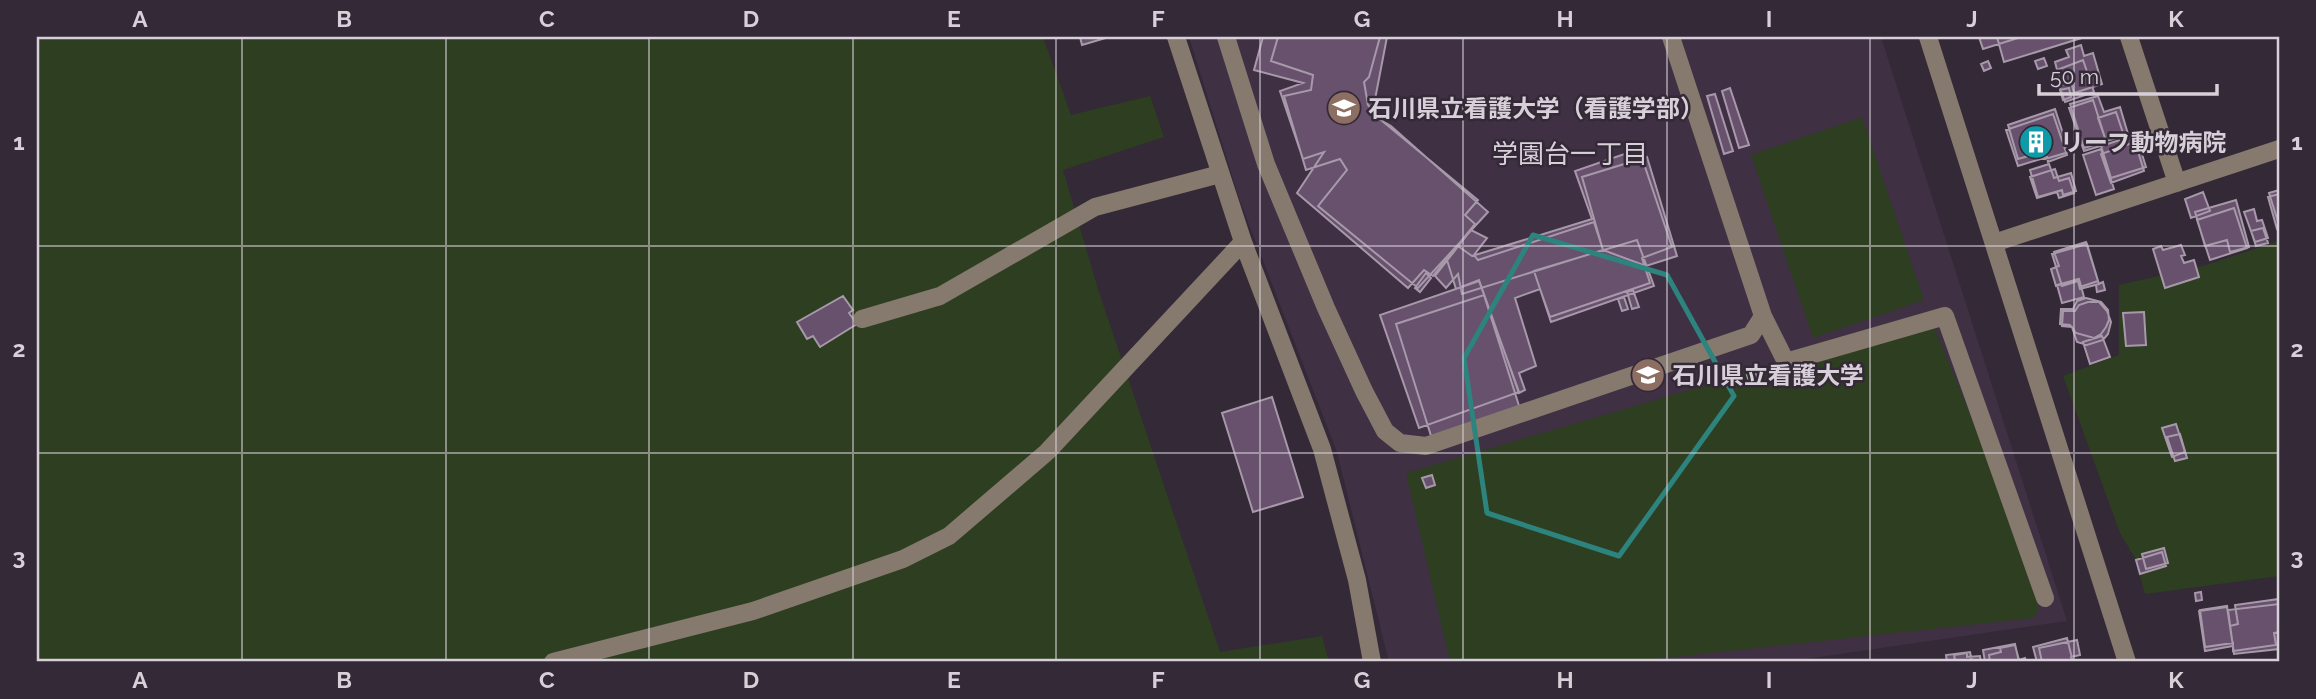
<svg xmlns="http://www.w3.org/2000/svg" width="2316" height="699" font-family="Raleway,'Noto Sans JP',sans-serif">
<style>
.built{fill:#403044}
.green{fill:#2e3e21}
.building{fill:#67516d;stroke:#a799aa;stroke-width:2}
.lines{fill:none;stroke-linecap:round;stroke-linejoin:round}
.minor{stroke:#86796e;stroke-width:18}
.marked{fill:none;stroke:#2d847e;stroke-width:5;stroke-linejoin:round}
.grid{fill:none;stroke:#d7d0d9;stroke-width:2;stroke-opacity:0.55}
.labels{text-anchor:middle;dominant-baseline:central;stroke-width:5;stroke-linejoin:round;paint-order:stroke}
.poi-label{font-size:24px;font-weight:bold;fill:#d7d0d9;stroke:#342937;text-anchor:start}
.neighbourhood-label{font-size:26px;fill:#d7d0d9;stroke:#342937}
.neatline{fill:none;stroke:#d7d0d9;stroke-width:2.5}
.grid-label{font-size:23px;text-anchor:middle;font-weight:bold;fill:#d7d0d9}
</style>
<rect width="100%" height="100%" fill="#342937"/>
<path class="built" d="M1189 37H1881L2067 621 1785 662H1389L1337 452 1240 201Z"/>
<path class="green" d="M37 37H1043L1071 115 1150 96 1164 137 1063 170 1098 289 1220 652 1322 636 1329 662H37Z
M1862 117 1924 300 1813 338 1751 155Z
M2279 241V576L2145 594 2136 560 2120 533 2063 376 2119 355V285L2203 266Z
M1931 319 1993 471 2039 609 2033 618 1627 662H1450L1406 473Z"/>
<path class="building" d="M1080 37H1109L1082 45Z
M1263 37H1380L1369 77 1364 82 1368 105 1381 120 1478 200 1465 215 1475 224 1433 276 1424 270 1408 288 1297 193 1324 152 1303 159 1280 91 1303 83 1254 70Z
M1278 37H1387L1372 115 1391 126 1488 212 1418 288 1318 206 1347 170 1340 159 1306 170 1284 96 1311 90 1313 75 1271 61Z
M1979 37H2021L1983 49Z
M1997 37H2085L2004 62Z
M2081 45 2084 56 2093 53 2102 84 2074 93 2071 82 2061 85 2055 62 2069 57 2066 50Z
M2044 58 2047 66 2038 69 2035 61Z
M2083 60 2094 92 2065 102 2054 71Z
M1988 61 1991 68 1984 71 1981 64Z
M1730 88 1749 145 1739 148 1722 91Z
M2069 88 2071 97 2063 100 2060 90Z
M1715 94 1733 151 1724 154 1707 96Z
M2098 96 2104 112 2120 107 2128 134 2084 148 2070 104Z
M2093 100 2107 144 2084 151 2069 108Z
M2055 109 2069 152 2045 159 2042 152 2018 159 2008 125Z
M2116 112 2124 136 2106 141 2098 118Z
M2053 114 2067 155 2048 162 2047 157 2018 166 2006 130Z
M2136 135 2146 167 2111 178 2101 146Z
M2135 142 2144 171 2111 183 2101 154Z
M1639 149 1672 247 1642 258 1650 283 1550 317 1540 289 1515 298 1536 366 1519 373 1525 390 1519 393 1479 280 1456 289 1447 260 1458 246 1472 256 1592 219 1575 171Z
M2101 149 2114 189 2096 195 2083 155Z
M1647 157 1677 256 1646 266 1603 250 1582 177Z
M2049 164 2054 178 2071 173 2076 191 2063 195 2062 190 2038 197 2030 170Z
M2055 169 2059 181 2069 178 2074 193 2059 198 2057 192 2037 198 2030 177Z
M2279 190V225L2269 193Z
M2203 192 2210 211 2191 218 2185 199Z
M2279 194V228L2277 229 2268 197Z
M2236 200 2249 247 2230 252 2227 240 2205 246 2195 212Z
M2234 208 2247 248 2210 260 2197 220Z
M2254 209 2257 221 2262 220 2268 238 2255 242 2244 212Z
M1594 222 1603 250 1462 294 1458 274 1446 288 1435 276 1471 230 1487 238 1474 255 1478 260Z
M2263 228 2268 243 2256 246 2251 231Z
M1637 240 1654 286 1551 322 1534 271Z
M2086 242 2098 281 2080 287 2078 279 2056 286 2051 269 2059 266 2054 252Z
M2087 244 2099 284 2080 289 2078 281 2062 286 2052 254Z
M2181 245 2185 255 2181 256 2184 263 2194 260 2199 277 2165 288 2153 249 2161 246 2163 250Z
M1426 273 1431 278 1420 292 1415 288Z
M2079 279 2084 297 2062 303 2057 285Z
M1479 281 1519 392 1419 428 1380 315Z
M2103 282 2105 290 2097 292 2096 285Z
M1633 290 1639 307 1632 309 1627 292Z
M1484 295 1521 412 1432 439 1396 324Z
M843 296 853 310 849 313 857 324 820 347 813 336 807 339 797 322Z
M1624 297 1628 309 1622 311 1618 299Z
M2086 298 2101 302 2108 310 2109 320 2106 327 2101 334 2094 338 2076 333 2070 325 2060 324 2061 309H2073L2077 301Z
M2088 302H2099L2107 311 2111 322 2108 334 2103 340 2087 345 2077 342 2072 327 2062 326 2063 311H2075L2079 305Z
M2144 312 2146 345 2126 346 2123 313Z
M2102 336 2110 357 2090 364 2083 342Z
M1755 372 1759 382 1750 385 1747 375Z
M1272 397 1303 497 1253 512 1222 413Z
M2176 424 2185 452 2172 457 2162 428Z
M2180 434 2187 458 2175 461 2167 437Z
M1432 475 1435 485 1426 488 1422 478Z
M2164 548 2168 563 2146 569 2142 554Z
M2162 552 2166 566 2140 574 2136 560Z
M2201 592 2202 600 2196 601 2195 593Z
M2279 599V632L2274 633 2276 645 2233 651V643L2205 647 2200 610 2227 606 2230 626 2238 624 2235 605Z
M2279 604V649L2234 654 2228 610Z
M2227 607 2233 646 2205 651 2199 611Z
M2067 638 2073 662H2037L2033 647Z
M2077 640 2080 655 2071 657 2073 662H2042L2039 648Z
M2015 644 2019 662H1985L1983 650Z
M2015 645 2019 660 2025 658 2026 662H1990L1989 655 2001 652 2000 648Z
M1970 652 1972 662H1947L1946 655Z
M1967 653V657L1980 656 1981 662H1945L1955 660 1954 655Z"/>
<g class="lines">
<path class="minor" d="M1176 37 1243 242 1322 449 1357 580 1372 662
M1226 37 1266 164 1326 308 1364 391 1385 431 1400 443 1426 446 1751 335 1763 316 1671 37
M1928 37 2127 662
M2129 37 2177 183
M1994 243 2279 149
M1763 316 1786 362 1945 316 2045 598
M862 319 940 296 1095 207 1220 174
M553 662 753 611 903 559 949 536 1047 452 1243 242"/>
</g>
<path class="marked" d="M1533 235 1667 275 1734 396 1619 556 1487 513 1464 358Z"/>
<path class="grid" d="M242 37V662M446 37V662M649 37V662M853 37V662M1056 37V662M1260 37V662M1463 37V662M1667 37V662M1870 37V662M2074 37V662M37 246H2279M37 453H2279"/>
<defs>
<g id="university-disc" transform="scale(1.75)"><circle r="9.5" fill="#8d6e63" stroke="#342937"/><path d="M0-5L7-2L0 1L-7-2ZM-4 1L0 2.5L4 1V4Q0 6-4 4Z" fill="#fff"/></g>
<g id="building-disc" transform="scale(1.75)"><circle r="9.5" fill="#0f9aa8" stroke="#342937"/><path d="M-4-6H4V6H1V3H-1V6H-4ZM-2.5-4.3h1.7v1.8h-1.7ZM.8-4.3h1.7v1.8H.8ZM-2.5-1h1.7V.8h-1.7ZM.8-1h1.7V.8H.8Z" fill="#fff"/></g>
</defs>
<g fill-rule="evenodd">
<use href="#university-disc" x="1344" y="108"/>
<use href="#building-disc" x="2036" y="142"/>
<use href="#university-disc" x="1648" y="375"/>
</g>
<g class="labels">
<g class="poi-label">
<text x="1368" y="108">石川県立看護大学（看護学部）</text>
<text x="2060" y="142">リーフ動物病院</text>
<text x="1672" y="375">石川県立看護大学</text>
</g>
<g class="neighbourhood-label">
<text x="1570" y="154">学園台一丁目</text>
</g>
</g>
<rect width="2316" height="699" fill="none" stroke="#342937" stroke-width="77"/>
<path d="M2039 84v10h178v-10" fill="none" stroke="#d7d0d9" stroke-width="3.5"/>
<text x="2050" y="84" font-size="21" fill="#d7d0d9" stroke="#342937" stroke-width="5" paint-order="stroke">50 m</text>
<rect x="38" y="38" width="2240" height="622" class="neatline"/>
<g class="grid-label">
<text x="140" y="27">A</text>
<text x="344" y="27">B</text>
<text x="547" y="27">C</text>
<text x="751" y="27">D</text>
<text x="954" y="27">E</text>
<text x="1158" y="27">F</text>
<text x="1362" y="27">G</text>
<text x="1565" y="27">H</text>
<text x="1769" y="27">I</text>
<text x="1972" y="27">J</text>
<text x="2176" y="27">K</text>
<text x="19" y="150">1</text>
<text x="2297" y="150">1</text>
<text x="19" y="357">2</text>
<text x="2297" y="357">2</text>
<text x="19" y="565">3</text>
<text x="2297" y="565">3</text>
<text x="140" y="688">A</text>
<text x="344" y="688">B</text>
<text x="547" y="688">C</text>
<text x="751" y="688">D</text>
<text x="954" y="688">E</text>
<text x="1158" y="688">F</text>
<text x="1362" y="688">G</text>
<text x="1565" y="688">H</text>
<text x="1769" y="688">I</text>
<text x="1972" y="688">J</text>
<text x="2176" y="688">K</text>
</g>
</svg>
